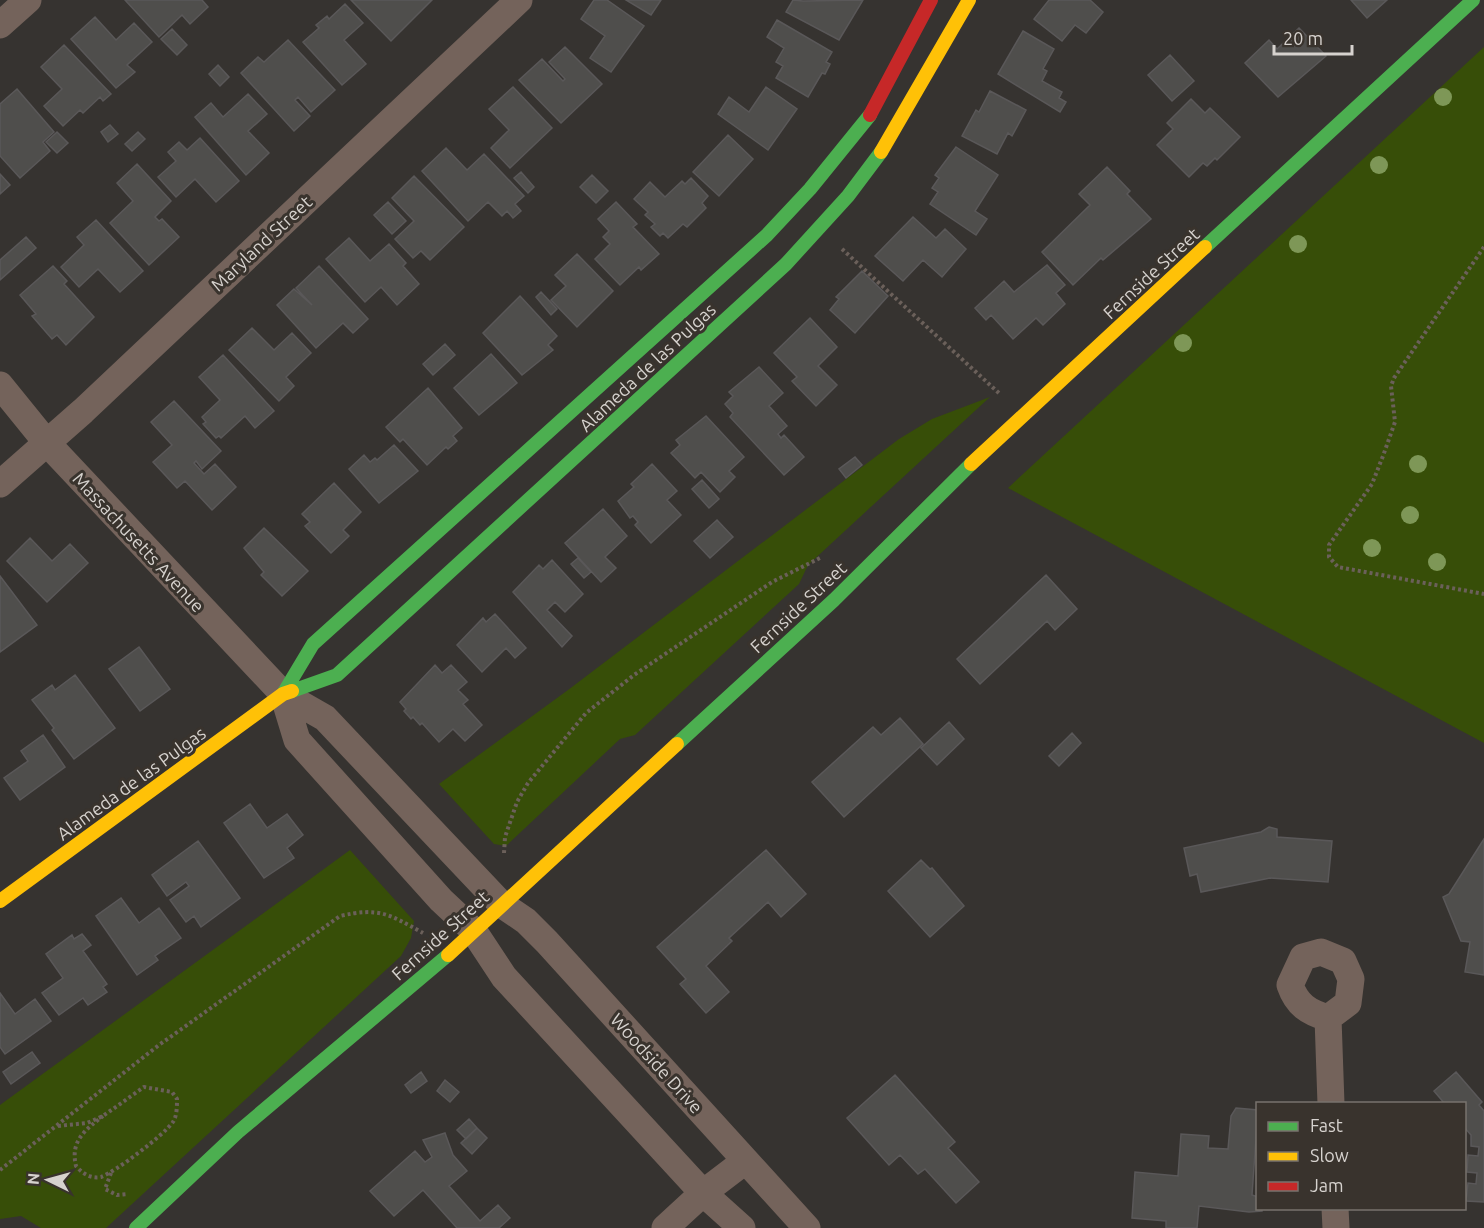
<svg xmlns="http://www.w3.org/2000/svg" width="1484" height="1228" font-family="Ubuntu,sans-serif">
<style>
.green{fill:#374e08}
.building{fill:#4f4e4c;stroke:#5a5859;stroke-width:1.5}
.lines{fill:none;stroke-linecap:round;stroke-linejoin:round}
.path{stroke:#6b605a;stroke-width:4;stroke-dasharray:3 3;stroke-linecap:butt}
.street{stroke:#74635b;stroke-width:27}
.fast{stroke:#4caf50;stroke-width:14}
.slow{stroke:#ffc107;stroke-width:14}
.jam{stroke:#c62828;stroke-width:14}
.tree{fill:#7e9757}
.labels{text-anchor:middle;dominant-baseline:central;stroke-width:6;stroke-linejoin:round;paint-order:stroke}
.street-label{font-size:18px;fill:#d6d2ce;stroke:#39332d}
</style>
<rect width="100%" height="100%" fill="#363330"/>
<path class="green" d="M1484 47V743L1008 488Z
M990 397 808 565 799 584 635 735 620 739 506 846 494 844 439 784 568 690 899 439 932 419Z
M350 850 414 921 411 938 401 956 106 1228H41L21 1216 0 1219V1105Z"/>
<path class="building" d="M125 0H202L208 7 190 24 182 15 159 37Z
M351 0H432L391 41Z
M594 0H607L644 26 611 72 590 58 605 36 581 19Z
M626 0H661L651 15Z
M793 0 803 1 863 0 839 40 786 12Z
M1049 0H1090L1103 12 1086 33 1075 25 1062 41 1034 19Z
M1351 0H1387L1367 18Z
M345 4 363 23 344 40 366 64 342 85 303 42 319 28 316 25 327 16 329 19Z
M95 17 116 40 134 23 152 42 127 65 135 72 116 88 71 39Z
M777 20 832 52 826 62 830 64 825 74 822 73 808 97 776 78 783 66 776 62 784 48 767 37Z
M1299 28 1326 56 1278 97 1245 63 1269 40 1277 49Z
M172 29 187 45 177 55 161 39Z
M1023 31 1054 49 1043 69 1047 71 1042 81 1062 92 1059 98 1066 102 1060 112 998 74Z
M288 40 335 90 311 112 298 97 295 100 310 116 294 131 241 73 258 57 264 62Z
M64 45 111 94 103 101 100 97 83 113 80 110 63 126 44 106 62 89 41 67Z
M565 47 602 84 561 123 519 80 542 59 563 81 565 79 549 62Z
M1170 55 1194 81 1172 101 1148 75Z
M218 65 229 77 220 86 209 74Z
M513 87 552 128 510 168 491 148 509 130 489 109Z
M766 87 797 109 768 150 718 114 729 97 749 112Z
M17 89 54 132 43 142 50 151 20 178 0 156V104Z
M990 91 1026 110 1012 136 1008 133 997 154 962 136 976 110 979 112Z
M248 94 267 114 248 131 269 153 246 175 195 117 211 103 223 117Z
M1191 99 1205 113 1210 108 1240 137 1217 160 1215 158 1207 166 1203 163 1189 177 1157 145 1173 129 1167 123Z
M110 125 118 134 108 142 101 132Z
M57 132 68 143 57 153 46 142Z
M138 132 145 139 132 151 125 144Z
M728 135 753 159 719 196 693 172Z
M200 138 239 181 216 202 195 179 176 197 158 177 176 161 168 152 179 142 187 150Z
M956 147 998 175 975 211 987 219 976 235 930 204 938 192 932 188 939 178 935 175Z
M446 148 467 170 484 154 524 196 515 204 521 211 513 218 507 211 502 216 488 202 468 221 422 171Z
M137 164 171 201 155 217 159 221 162 219 179 237 149 265 110 223 133 201 117 183Z
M1107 167 1130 191 1127 194 1151 219 1103 260 1101 258 1073 285 1042 252 1090 205 1079 194Z
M521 172 534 187 528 193 514 178Z
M0 174 10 185 0 194Z
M592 175 608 191 596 203 580 187Z
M414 176 464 227 430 260 421 251 413 258 395 239 414 221 392 198Z
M691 178 708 196 702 203 706 208 687 227 683 224 668 238 663 233 660 236 651 227 655 224 645 215 648 212 634 199 650 182 665 197 682 181 685 184Z
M388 202 406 221 392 234 374 215Z
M616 202 637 224 633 227 659 254 641 270 639 267 620 285 595 259 610 244 603 237 609 231 598 219Z
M913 217 936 238 945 229 966 249 942 277 923 260 903 281 875 256Z
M96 220 143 271 120 292 98 269 79 287 61 267 84 245 77 237Z
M26 237 36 248 0 280V260Z
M349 238 370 261 389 244 406 263 403 266 419 284 397 305 381 287 365 302 326 259Z
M577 254 613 291 577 327 551 300 566 286 555 275Z
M1047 265 1065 285 1056 293 1065 304 1043 325 1036 318 1013 339 991 315 986 320 975 308 1004 281 1014 292Z
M53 266 67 281 64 284 94 317 66 345 57 335 52 339 32 316 36 314 20 295Z
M319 266 368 319 353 333 343 323 316 348 277 305 294 289 312 305 296 288Z
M862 271 888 296 855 333 830 310 839 299 836 297Z
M541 292 557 309 551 315 536 297Z
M520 296 557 336 548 345 553 350 522 375 483 333Z
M810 318 837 347 818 366 837 385 816 406 792 381 797 377 774 353Z
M252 328 274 350 292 333 311 353 286 377 294 386 279 401 229 350Z
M445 344 455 355 433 375 423 364Z
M491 354 517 383 479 415 454 388Z
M223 355 274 411 255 428 245 416 221 438 219 436 216 438 203 424 206 422 202 417 220 400 199 377Z
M759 367 783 393 769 406 787 426 778 434 781 438 784 435 804 457 784 475 730 417 733 413 725 404 733 396 729 392Z
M428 388 462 428 453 436 457 441 448 449 446 447 427 465 403 439 400 442 386 427Z
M174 401 221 451 202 469 196 461 194 463 204 474 215 464 236 487 212 510 185 481 177 488 153 462 172 445 151 422Z
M706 416 744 457 729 471 735 477 720 492 701 472 695 478 671 453 680 445 676 440Z
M394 445 418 471 379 503 349 469 364 455 370 462 375 458 377 460Z
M855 457 862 465 846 478 839 469Z
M652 464 677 491 667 500 681 515 651 543 635 525 638 522 633 516 630 518 618 501 634 487 631 484Z
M702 480 719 499 709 508 692 489Z
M334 483 361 512 343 530 349 536 331 553 305 526 310 522 302 514Z
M603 509 627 536 605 557 616 568 601 582 565 543Z
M717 520 733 537 710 558 694 541Z
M264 528 308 571 282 596 261 575 264 572 244 548Z
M30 538 52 561 70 544 88 563 47 602 7 561Z
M578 558 591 572 584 578 571 564Z
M552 560 583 594 565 612 555 602 547 610 572 636 562 647 513 592 539 565 543 569Z
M1046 575 1077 609 1055 630 1047 621 980 684 957 659Z
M0 576 37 625 0 652Z
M495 614 526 648 515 658 506 648 482 672 457 645 483 618 486 622Z
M139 647 170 689 140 711 109 669Z
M435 665 442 673 451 665 467 682 458 690 468 700 463 704 482 725 465 741 453 729 439 742 422 723 420 725 413 717 411 719 404 711 406 709 400 702Z
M75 675 115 728 74 759 52 730 54 728 32 700 52 685 55 690Z
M900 718 923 744 844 817 812 782 873 727 881 735Z
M949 722 964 739 937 765 921 748Z
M1072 733 1081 743 1059 766 1049 756Z
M43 735 65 767 20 800 4 778 28 761 21 751Z
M250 804 267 828 287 814 303 835 287 848 294 858 264 878 224 823Z
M1269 827 1277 829V837L1332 841 1328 882 1270 878 1201 892 1197 874 1190 876 1184 848 1261 832Z
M1484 839V975L1465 972 1470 942 1461 941 1443 897 1449 894Z
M198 841 240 898 201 927 194 916 186 922 170 900 189 886 186 882 167 896 152 875Z
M766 850 806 894 781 917 768 902 729 938 732 941 706 966 729 992 706 1013 680 984 686 979 657 947Z
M921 860 930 869 932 868 964 906 930 937 888 891Z
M121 898 139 923 159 908 181 938 155 956 158 960 137 975 96 916Z
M82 934 91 945 83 951 107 984 103 987 107 992 88 1005 83 998 59 1015 42 993 63 978 46 954 72 935 74 939Z
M0 993 15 1014 35 999 51 1021 5 1054 0 1047Z
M32 1052 40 1063 11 1084 3 1072Z
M421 1072 427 1081 411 1093 405 1085Z
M1456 1072 1482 1102 1479 1105 1484 1111V1202L1466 1201 1468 1183 1476 1184 1477 1173 1467 1172 1468 1155 1478 1156 1479 1147 1471 1146V1135L1464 1127V1104H1445L1434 1091Z
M895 1075 955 1142 948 1148 979 1182 956 1203 925 1169 918 1174 900 1155 889 1165 847 1118Z
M445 1080 459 1092 450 1102 437 1091Z
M1236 1108 1258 1110 1252 1195 1258 1197V1208H1262V1211L1249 1212 1199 1206 1197 1228H1166V1221L1132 1218 1135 1172 1178 1176 1181 1134 1209 1136 1208 1148 1228 1149 1231 1116Z
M469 1119 477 1128 466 1139 457 1130Z
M477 1128 487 1138 472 1154 461 1143Z
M445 1133 453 1155 467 1171 449 1186 480 1221 498 1205 510 1218 499 1228H457L423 1190 394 1216 370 1191 415 1151 425 1162 432 1157 423 1140Z"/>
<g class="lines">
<path class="path" d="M1484 247 1394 378 1391 386 1395 422 1383 456 1372 484 1329 545V557L1338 567 1484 594
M842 249 1001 395
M504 853 505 837 517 802 528 783 586 713 634 675 772 582 822 557
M58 1126 87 1123 103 1116 144 1087 172 1092 177 1099C177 1106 177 1116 173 1122 164 1135 115 1172 101 1177 90 1179 82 1173 76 1166 70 1141 85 1130 103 1116
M0 1170 159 1045 340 916C379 907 389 914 423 933
M111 1173 105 1189 117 1195 128 1194"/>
<path class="street" d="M0 25 28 0
M0 385 47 443 283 694 325 718 501 904 526 921 547 942 807 1228
M0 484 83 411 519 0
M283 694 297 740 441 900 473 930 504 977 703 1193 742 1228
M1321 952 1343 961 1351 979 1348 1003 1328 1018C1308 1012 1297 1005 1290 985L1303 957Z
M1328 1018 1331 1104
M1335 1208 1336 1228
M665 1228 703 1193 745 1161"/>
<path class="fast" d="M1205 247 1473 0
M292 691 337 675 786 264 848 196 881 152
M283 694 313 644 767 235 810 189 870 115
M677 744 834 600 971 464
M136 1228 238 1132 448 955"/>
<path class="slow" d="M881 152 969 0
M971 464 1205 247
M0 901 283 694 292 691
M448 955 677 744"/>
<path class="jam" d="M870 115 931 0"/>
</g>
<g class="tree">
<circle cx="1443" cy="97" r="9"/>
<circle cx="1379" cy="165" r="9"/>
<circle cx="1298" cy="244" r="9"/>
<circle cx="1183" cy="343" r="9"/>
<circle cx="1418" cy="464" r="9"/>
<circle cx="1410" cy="515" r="9"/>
<circle cx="1372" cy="548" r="9"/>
<circle cx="1437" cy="562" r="9"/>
</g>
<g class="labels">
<g class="street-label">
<text transform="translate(261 243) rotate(-43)">Maryland Street</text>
<text transform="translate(1151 273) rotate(-43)">Fernside Street</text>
<text transform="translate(647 367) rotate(-43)">Alameda de las Pulgas</text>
<text transform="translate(139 542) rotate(47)">Massachusetts Avenue</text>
<text transform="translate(798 607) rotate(-43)">Fernside Street</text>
<text transform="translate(131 783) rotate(-36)">Alameda de las Pulgas</text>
<text transform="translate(440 935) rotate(-42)">Fernside Street</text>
<text transform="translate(657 1063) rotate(48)">Woodside Drive</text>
</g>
</g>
<rect x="1256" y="1102" width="210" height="108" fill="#39332d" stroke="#78736d" stroke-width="1.5"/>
<rect x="1268" y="1122" width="30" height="9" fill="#4caf50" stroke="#78736d" stroke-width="1.5"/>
<text x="1310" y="1132" font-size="18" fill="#d6d2ce">Fast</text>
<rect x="1268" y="1152" width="30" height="9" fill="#ffc107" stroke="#78736d" stroke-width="1.5"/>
<text x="1310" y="1162" font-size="18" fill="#d6d2ce">Slow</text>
<rect x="1268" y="1182" width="30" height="9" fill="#c62828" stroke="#78736d" stroke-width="1.5"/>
<text x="1310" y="1192" font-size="18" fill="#d6d2ce">Jam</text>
<g transform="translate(48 1180) rotate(275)" stroke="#39332d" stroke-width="4.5" paint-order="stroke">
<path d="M0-4.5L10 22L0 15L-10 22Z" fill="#d6d2ce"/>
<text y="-9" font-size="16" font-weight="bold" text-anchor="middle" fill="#d6d2ce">N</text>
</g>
<path d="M1274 45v9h78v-9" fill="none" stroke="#d6d2ce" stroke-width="3"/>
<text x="1283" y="45" font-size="18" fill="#d6d2ce" stroke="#39332d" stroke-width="4.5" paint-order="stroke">20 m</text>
</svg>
